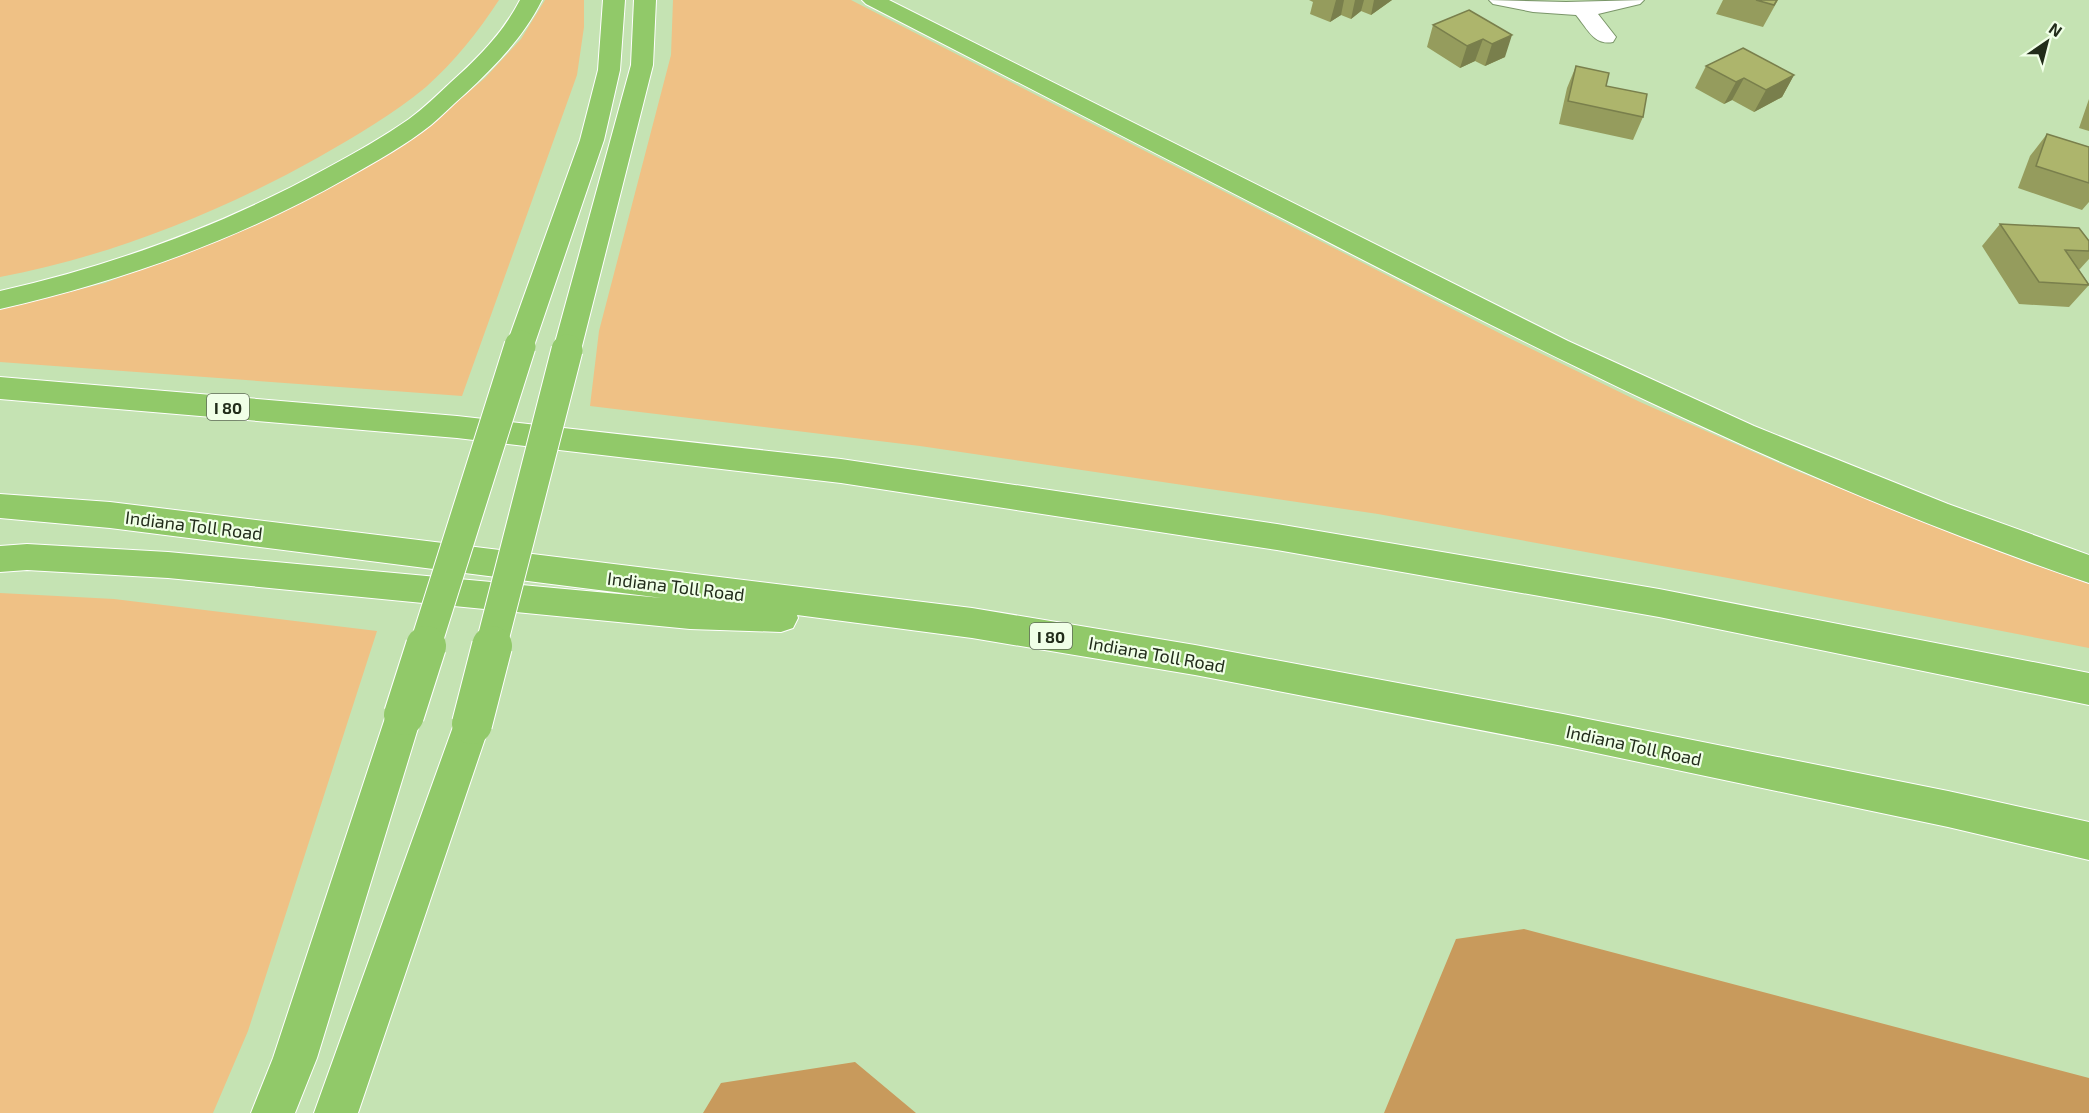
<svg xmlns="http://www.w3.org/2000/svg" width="2089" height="1113" font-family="'Exo 2',sans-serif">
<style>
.green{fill:#efc185}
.forest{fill:#c89a5c}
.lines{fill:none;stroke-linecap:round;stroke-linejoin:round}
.street-casing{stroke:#7a9669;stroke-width:2}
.highway-casing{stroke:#fff;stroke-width:2}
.street{fill:#fff;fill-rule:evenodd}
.highway{fill:#91c969;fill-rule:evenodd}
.highway-bridge-far1-casing{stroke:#fff;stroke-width:33;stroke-linecap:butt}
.highway-bridge-casing{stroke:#fff;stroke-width:42;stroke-linecap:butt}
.highway-bridge-far1{stroke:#91c969;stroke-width:31}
.highway-bridge{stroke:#91c969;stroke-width:40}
.wall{fill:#959c5d}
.shaded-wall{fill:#797f4c}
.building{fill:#adb56c;stroke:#797f4c;stroke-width:1.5}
.labels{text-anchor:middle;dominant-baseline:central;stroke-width:4.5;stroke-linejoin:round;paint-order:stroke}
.shield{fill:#f0ffe7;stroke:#5f6b58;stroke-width:1.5}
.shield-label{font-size:16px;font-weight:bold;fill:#212c1a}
.street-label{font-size:18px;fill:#212c1a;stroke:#f0ffe7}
</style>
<rect width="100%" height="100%" fill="#c5e3b3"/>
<path class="green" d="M0 0H499C478 32 455 61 426 87 393 114 356 136 319 157 221 212 111 256 0 277Z
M545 0H584V27L577 75 462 396 0 362V309L105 283 205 245 434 121 485 78 521 39Z
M673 0H851L1507 337 1640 402 1794 470 2028 563 2089 583V648L1728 578 1378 514 920 446 590 406 599 331 671 55Z
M0 593 114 599 377 631 248 1031 213 1113H0Z"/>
<path class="forest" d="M1524 929 2089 1078V1113H1384L1456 939Z
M855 1062 916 1113H703L721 1083Z"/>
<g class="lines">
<g class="street-casing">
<path id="street" d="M1489 0 1566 2 1644 0 1640 4 1598 14 1616 37 1613 42C1594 46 1587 28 1576 15L1533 12 1493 4Z"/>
</g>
<g class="highway-casing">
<path id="highway" d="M520 0H542C523 38 495 66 465 94 453 104 443 115 431 125 406 145 375 162 347 178 238 240 122 281 0 309V291C115 265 224 225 327 168 355 153 383 137 409 119 424 108 437 95 450 83 478 58 503 33 520 0Z
M603 0H625L620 70 604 140 534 346 530 353 520 356 510 353 506 346 580 140 598 70Z
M634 0H656L653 65 581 350 577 357 567 360 557 357 553 350 631 65Z
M862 0H889L1568 341 1754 426 1948 504 2089 555V583C1828 494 1582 373 1338 247 1180 166 1023 85 866 4Z
M0 377 457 416 841 459 1277 524 1659 589 2089 673V705L1659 617 1277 550 841 483 457 438 0 399Z
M0 494 110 502 972 608 1195 645 1563 714 1948 791 2089 822V860L1948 827 1563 746 1195 675 972 638 797 615 798 618 793 628 781 632 690 629 168 578 27 570 0 572V546L27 544 168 552 662 598 110 528 0 518Z
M404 699 417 704 422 715 317 1058 295 1113H251L273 1058 386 715 391 704Z
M472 708 485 712 490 724 358 1113H314L454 724 459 712Z"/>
</g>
<use href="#street" class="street"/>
<use href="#highway" class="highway"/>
<g class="highway-bridge-far1-casing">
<path id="highway-bridge-far1" d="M425 647 520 346
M491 647 567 350"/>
</g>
<g class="highway-bridge-casing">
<path id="highway-bridge" d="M404 715 426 646
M472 724 492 646"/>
</g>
<use href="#highway-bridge-far1" class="highway-bridge-far1"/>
<use href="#highway-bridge" class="highway-bridge"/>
</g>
<path class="wall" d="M1309 0H1392L1371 15 1361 11 1351 19 1341 15 1330 22 1310 14 1313 2Z
M1723 0H1778L1763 27 1716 14Z
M1469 10 1505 57 1485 66 1475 61 1460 68 1427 47 1433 25Z
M1576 66 1606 86 1643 117 1633 140 1559 124 1567 88Z
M1706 66 1794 75 1782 97 1754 112 1732 100 1724 104 1695 88Z
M2089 99V131L2079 128Z
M2047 134 2089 147V202L2082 210 2018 188 2030 156Z
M2000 224 2089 241V259L2079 270 2089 284V285L2069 307 2019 304 1982 246Z"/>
<path class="shaded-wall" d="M1336 0H1344L1341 15 1330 22Z
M1355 0H1364L1361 11 1351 19Z
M1374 0H1392L1371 15Z
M1512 35 1505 57 1485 66 1492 44Z
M1483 39 1475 61 1460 68 1467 46Z
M1794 75 1782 97 1754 112 1766 90Z
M1744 78 1732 100 1724 104 1736 82Z"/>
<path class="building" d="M1756 0H1777L1774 5Z
M1469 10 1512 35 1492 44 1483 39 1467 46 1433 25Z
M1743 48 1794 75 1766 90 1744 78 1736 82 1706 66Z
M1576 66 1609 73 1606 86 1647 94 1643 117 1568 101Z
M2047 134 2089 147V183L2036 166Z
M2000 224 2079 228 2089 241V251L2065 250 2089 285 2039 282Z"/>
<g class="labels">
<g class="shield">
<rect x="207" y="394" width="42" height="26" rx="4.5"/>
<rect x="1030" y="623" width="42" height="26" rx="4.5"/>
</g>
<g class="shield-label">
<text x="228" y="407">I 80</text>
<text x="1051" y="636">I 80</text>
</g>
<g class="street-label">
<text transform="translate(194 525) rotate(7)">Indiana Toll Road</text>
<text transform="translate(676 586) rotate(7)">Indiana Toll Road</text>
<text transform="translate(1157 654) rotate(10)">Indiana Toll Road</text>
<text transform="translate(1634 745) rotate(12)">Indiana Toll Road</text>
</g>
</g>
<g transform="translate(2047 42) rotate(35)" stroke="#f0ffe7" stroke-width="4.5" paint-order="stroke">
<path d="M0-4.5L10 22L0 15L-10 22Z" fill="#212c1a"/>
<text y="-9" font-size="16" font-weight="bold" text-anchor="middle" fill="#212c1a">N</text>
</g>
</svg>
